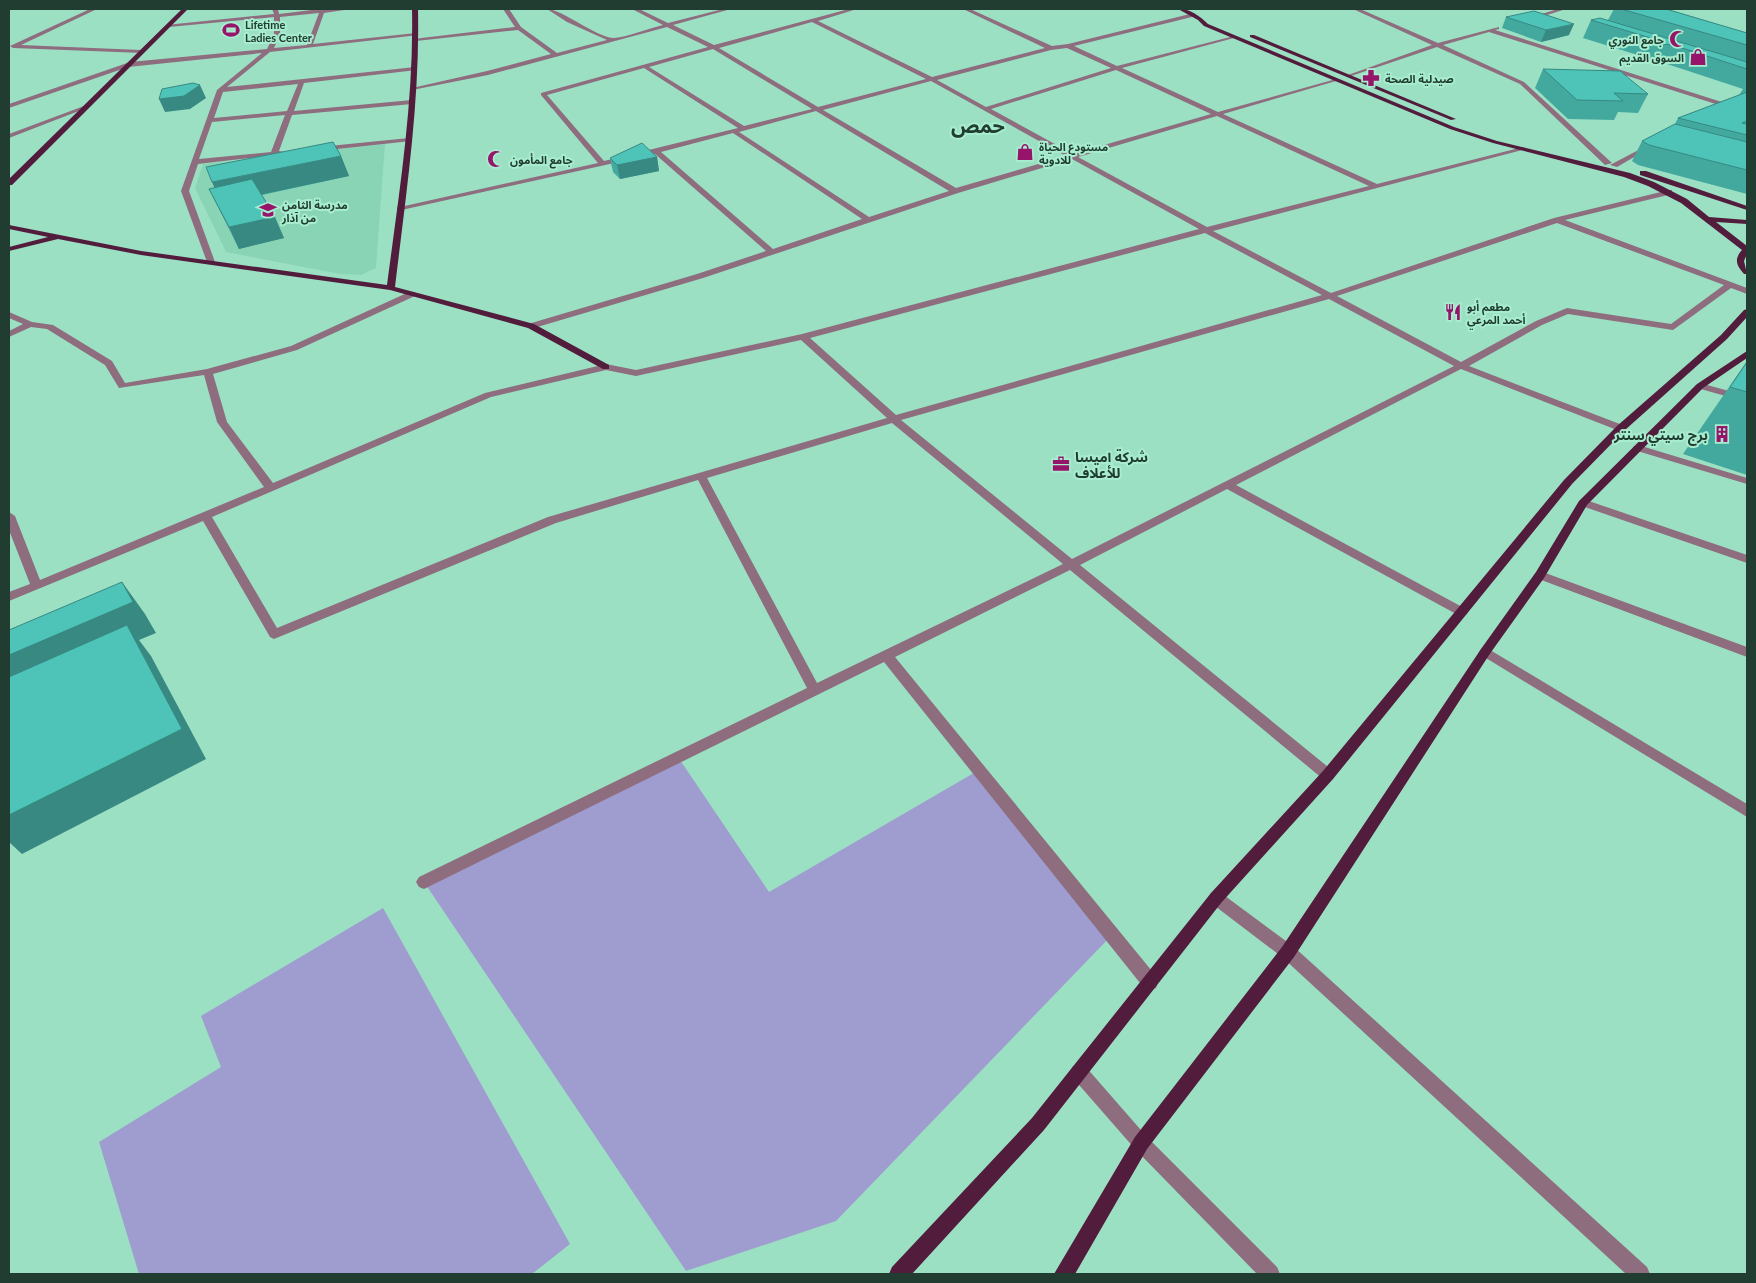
<svg xmlns="http://www.w3.org/2000/svg" width="1756" height="1283" font-family="Lato,'Noto Sans Arabic',sans-serif">
<style>
.built{fill:#89d4b5}
.green{fill:#9f9dcf}
.lines{fill:none;stroke-linecap:round;stroke-linejoin:round}
.minor{fill:#8e6d7e;fill-rule:evenodd}
.major{fill:#521c3d;fill-rule:evenodd}
.wall{fill:#43a99f}
.shaded-wall{fill:#378982}
.building{fill:#4ec4b9;stroke:#378982}
.labels{text-anchor:middle;dominant-baseline:central;stroke-width:4;stroke-linejoin:round;paint-order:stroke}
.far-poi-label{font-size:11px;font-weight:bold;fill:#213d31;stroke:#a9edd0;text-anchor:start}
.poi-label{font-size:14px;font-weight:bold;fill:#213d31;stroke:#a9edd0;text-anchor:end}
.far-town-label{font-size:20px;font-weight:bold;fill:#213d31;stroke:#a9edd0}
</style>
<rect width="100%" height="100%" fill="#9ce0c3"/>
<path class="built" d="M385 144 376 268 361 275 340 274 226 252 195 188 203 164Z"/>
<path class="green" d="M678 757 769 892 979 770 1112 935 836 1221 686 1271 424 882Z
M383 908 570 1244 532 1274H139L99 1142 221 1067 201 1016Z"/>
<g class="lines">
<path class="minor" d="M90 9H97L21 45 141 50 143 53 13 48 10 46Z
M272 9H278L279 14 320 9H351L324 13 313 44 416 33 419 35 270 52 227 87 415 67 417 70 304 83 294 111 412 100 415 102 412 104 292 115 279 151 284 152V154L198 164 189 191 215 262 214 264 207 262 181 191 217 90 262 53 128 67 9 108V104L130 62 267 49 274 35V17L169 27 166 25 274 14ZM319 13 307 45 274 48 280 35V17ZM298 84 287 111 214 118 223 92ZM285 115 271 152 199 159 212 122Z
M503 9H509L521 27 557 53 607 40 567 22 547 9C562 9 597 38 614 38 628 37 649 28 663 25L632 9H639L668 23 723 9H731L673 25 714 45 849 9H857L818 21 932 77 1045 48 963 9H970L1052 46 1068 44 1194 13 1196 16 1074 46 1117 66 1234 36V38L1122 68 1218 112 1336 79V81L1223 114 1377 184 1523 147 1526 149 1213 231 1331 293 1554 218 1669 190H1672V194L1565 220 1747 288V294L1731 288 1673 330 1568 314 1542 325 1469 366 1625 426V430H1617L1461 369 1236 485 1466 609 1468 612 1466 615H1458L1227 489 1080 565 1333 771 1335 775 1333 779 1328 781 1323 779 1070 570 895 657 1156 976 1158 982 1156 988 1150 990 1144 988 884 662 424 889 419 887 416 882 419 877 807 688 698 480 556 523 274 639 270 637 203 521 9 601V592L30 584 9 530V512L15 516 40 580 264 487 217 422 204 375 119 388 105 365 47 329 31 327 9 337V331L23 324 9 318V312L32 322 53 325 112 361 125 383 207 369 291 346 409 292H415V296L297 350 213 374 227 422 273 483 485 393 606 364 636 370 802 334 1199 229 1072 159 958 193 703 278 534 328H528V324L697 274 766 251 655 154 397 211V207H400L598 163 541 95V93L708 47 667 27 488 75 412 90V88L487 71 551 54 518 30 416 41 413 39 515 27ZM812 22 926 79 818 107 719 48ZM1067 48 1111 68 986 107 937 80 1051 50ZM713 49 812 109 744 126 649 67ZM644 68 738 128 604 161 547 95ZM1116 70 1211 114 1073 154 991 109ZM931 81 1066 156 956 188 823 110ZM816 111 949 191 869 217 739 132ZM1217 116 1369 186 1207 227 1078 157ZM733 133 862 219 773 249 661 152ZM1557 223 1724 285 1671 324 1567 308 1536 321 1461 362 1337 296ZM1205 233 1322 295 896 415 810 338ZM1329 299 1454 366 1072 559 901 420ZM801 340 887 418 548 517 277 628 212 517 491 397 606 370 636 376ZM892 423 1063 564 817 683 707 478Z
M1353 9H1360L1438 43 1499 27V29L1495 30 1747 110V114L1489 32 1443 45 1524 82 1612 163 1605 165 1520 84 1437 47 1348 77V75L1432 45Z
M1558 9H1566L1528 21 1525 19Z
M84 106 89 107 9 138V134Z
M409 138 412 140 411 141 319 151 316 149 319 147Z
M1648 145 1653 146 1617 167 1610 165Z
M1700 383 1747 396V402L1697 388 1695 386Z
M1638 445 1747 478V484L1634 450 1633 448 1634 446Z
M1583 499 1747 555V563L1579 505 1578 503Z
M1540 571 1747 647V657L1536 578 1534 575Z
M1485 647 1747 804V817L1481 655 1479 652 1481 649Z
M1216 891 1221 893 1294 947 1647 1267 1650 1274H1626L1282 957 1211 903 1208 898 1211 893Z
M1079 1063 1085 1066 1147 1137 1277 1267 1280 1274H1257L1135 1149 1073 1078 1070 1072 1073 1066Z"/>
<path class="major" d="M182 9H188L12 185H9V179Z
M412 9H418C420 102 406 194 395 287L534 324 609 365V369H603L528 328 390 290 141 255 58 239 9 251V247L48 237 9 229V225L141 251 387 285C399 193 414 102 412 9Z
M1178 9C1189 8 1200 16 1208 24L1454 127 1497 141 1630 173 1654 182 1687 199 1709 217 1747 220V224L1716 222 1747 246V254L1744 261 1747 274H1744C1736 265 1734 259 1742 250L1681 203 1648 186 1624 177 1493 143 1450 129 1204 26 1198 20Z
M1250 35H1254L1456 119 1451 120 1250 37Z
M1640 171H1646L1747 206V210L1640 175Z
M1747 309V317L1727 339 1625 430 1572 484 1333 779 1221 903 1044 1130 912 1274H889L892 1267 1032 1118 1211 893 1323 771 1564 480 1617 426 1721 335 1744 310Z
M1747 351V358L1703 388 1587 505 1544 578 1489 655 1294 957 1147 1149 1075 1274H1054L1135 1137 1282 947 1481 649 1536 572 1579 501 1697 384Z"/>
</g>
<path class="wall" d="M1614 9H1666L1747 33V194L1638 165 1632 161 1642 141 1675 124 1678 118 1739 95 1743 89 1664 63 1647 62 1643 59 1644 57 1583 38 1591 20H1608Z
M1506 17 1569 35 1541 42 1502 28Z
M1543 69 1648 94 1638 113 1618 112 1614 120 1568 119 1535 88Z
M341 156 349 176 262 195 284 238 239 249 209 189Z
M657 157 659 171 620 179 613 172 610 158Z
M1747 361V475L1683 454Z"/>
<path class="shaded-wall" d="M1574 24 1569 35 1541 42 1546 30Z
M200 85 206 98 190 109 165 112 159 99Z
M341 156 349 176 221 203 212 182Z
M657 157 659 171 620 179 617 165Z
M275 217 284 238 239 249 229 227Z
M122 582 145 614 156 633 139 640 151 656 206 759 22 854 9 842V655Z"/>
<path class="building" d="M1621 9H1666L1747 33V45Z
M1534 11 1574 24 1546 30 1506 17Z
M1600 18 1747 62V69L1673 45 1656 44 1652 41 1654 39 1591 20Z
M1543 69 1620 71 1648 94 1614 93 1623 101 1577 100Z
M193 83 200 85 184 96 159 99 162 89Z
M1747 92V121L1742 123 1747 124V135L1678 118Z
M1675 124 1747 142V170L1649 145 1642 141Z
M333 142 341 156 212 182 206 167Z
M642 143 657 157 617 165 610 158Z
M252 179 275 217 229 227 209 189Z
M1747 362V392L1730 387Z
M122 582 133 602 9 655V630Z
M127 625 182 729 9 815V677Z"/>
<defs>
<g id="stadium-bare" transform="scale(1.35)"><path d="M0-5a6.5 5 0 1 0 0 10a6.5 5 0 1 0 0-10ZM-3.5-1.8h7v3.6h-7Z" fill="#97146b" stroke="#a9edd0" stroke-width="2.5" paint-order="stroke"/></g>
<g id="mosque-bare" transform="scale(1.35)"><path d="M3.5-4.9A6 6 0 1 0 3.5 4.9A5 5 0 1 1 3.5-4.9Z" fill="#97146b" stroke="#a9edd0" stroke-width="2.5" paint-order="stroke"/></g>
<g id="shop-bare" transform="scale(1.35)"><path d="M-5-2.5h2.3a2.7 3.5 0 0 1 5.4 0H5L5.5 6h-11ZM-1.5-2.5h3a1.5 2.3 0 0 0-3 0Z" fill="#97146b" stroke="#a9edd0" stroke-width="2.5" paint-order="stroke"/></g>
<g id="pharmacy-bare" transform="scale(1.35)"><path d="M-2-6h4v4h4v4h-4v4h-4v-4h-4v-4h4Z" fill="#97146b" stroke="#a9edd0" stroke-width="2.5" paint-order="stroke"/></g>
<g id="school-bare" transform="scale(1.35)"><path d="M0-5L7-2L0 1L-7-2ZM-4 1L0 2.5L4 1V4Q0 6-4 4Z" fill="#97146b" stroke="#a9edd0" stroke-width="2.5" paint-order="stroke"/></g>
<g id="restaurant-bare" transform="scale(1.35)"><path d="M-5-6h1v4h1v-4h1v4h1v-4h1v5L-1.5 .5V6h-2V.5L-5-1ZM5-6V6H3V1.5H1.5Q1.5-4 5-6Z" fill="#97146b" stroke="#a9edd0" stroke-width="2.5" paint-order="stroke"/></g>
<g id="building-bare" transform="scale(1.35)"><path d="M-4-6H4V6H1V3H-1V6H-4ZM-2.5-4.3h1.7v1.8h-1.7ZM.8-4.3h1.7v1.8H.8ZM-2.5-1h1.7V.8h-1.7ZM.8-1h1.7V.8H.8Z" fill="#97146b" stroke="#a9edd0" stroke-width="2.5" paint-order="stroke"/></g>
<g id="office-bare" transform="scale(1.35)"><path d="M-6-3h4V-5.5h4V-3h4V5H-6ZM-1-4.5V-3h2v-1.5ZM-6 0V1H6V0Z" fill="#97146b" stroke="#a9edd0" stroke-width="2.5" paint-order="stroke"/></g>
</defs>
<g fill-rule="evenodd">
<use href="#stadium-bare" x="231" y="30"/>
<use href="#mosque-bare" x="1678" y="39"/>
<use href="#shop-bare" x="1698" y="57"/>
<use href="#pharmacy-bare" x="1371" y="78"/>
<use href="#shop-bare" x="1025" y="152"/>
<use href="#mosque-bare" x="496" y="159"/>
<use href="#school-bare" x="268" y="210"/>
<use href="#restaurant-bare" x="1453" y="312"/>
<use href="#building-bare" x="1722" y="434"/>
<use href="#office-bare" x="1061" y="464"/>
</g>
<g class="labels">
<g class="far-poi-label">
<text x="245" y="24">Lifetime<tspan x="245" dy="13">Ladies Center</tspan></text>
<text x="1664" y="39" text-anchor="end">جامع النوري</text>
<text x="1684" y="57" text-anchor="end">السوق القديم</text>
<text x="1385" y="78">صيدلية الصحة</text>
<text x="1039" y="146">مستودع الحياة<tspan x="1039" dy="13">للادوية</tspan></text>
<text x="510" y="159">جامع المأمون</text>
<text x="282" y="204">مدرسة الثامن<tspan x="282" dy="13">من آذار</tspan></text>
<text x="1467" y="306">مطعم أبو<tspan x="1467" dy="13">أحمد المرعي</tspan></text>
</g>
<g class="poi-label">
<text x="1708" y="434">برج سيتي سنتر</text>
<text x="1075" y="456" text-anchor="start">شركة إميسا<tspan x="1075" dy="16">للأعلاف</tspan></text>
</g>
<g class="far-town-label">
<text x="978" y="125">حمص</text>
</g>
</g>
<rect width="1756" height="1283" fill="none" stroke="#213d31" stroke-width="20"/>
</svg>
